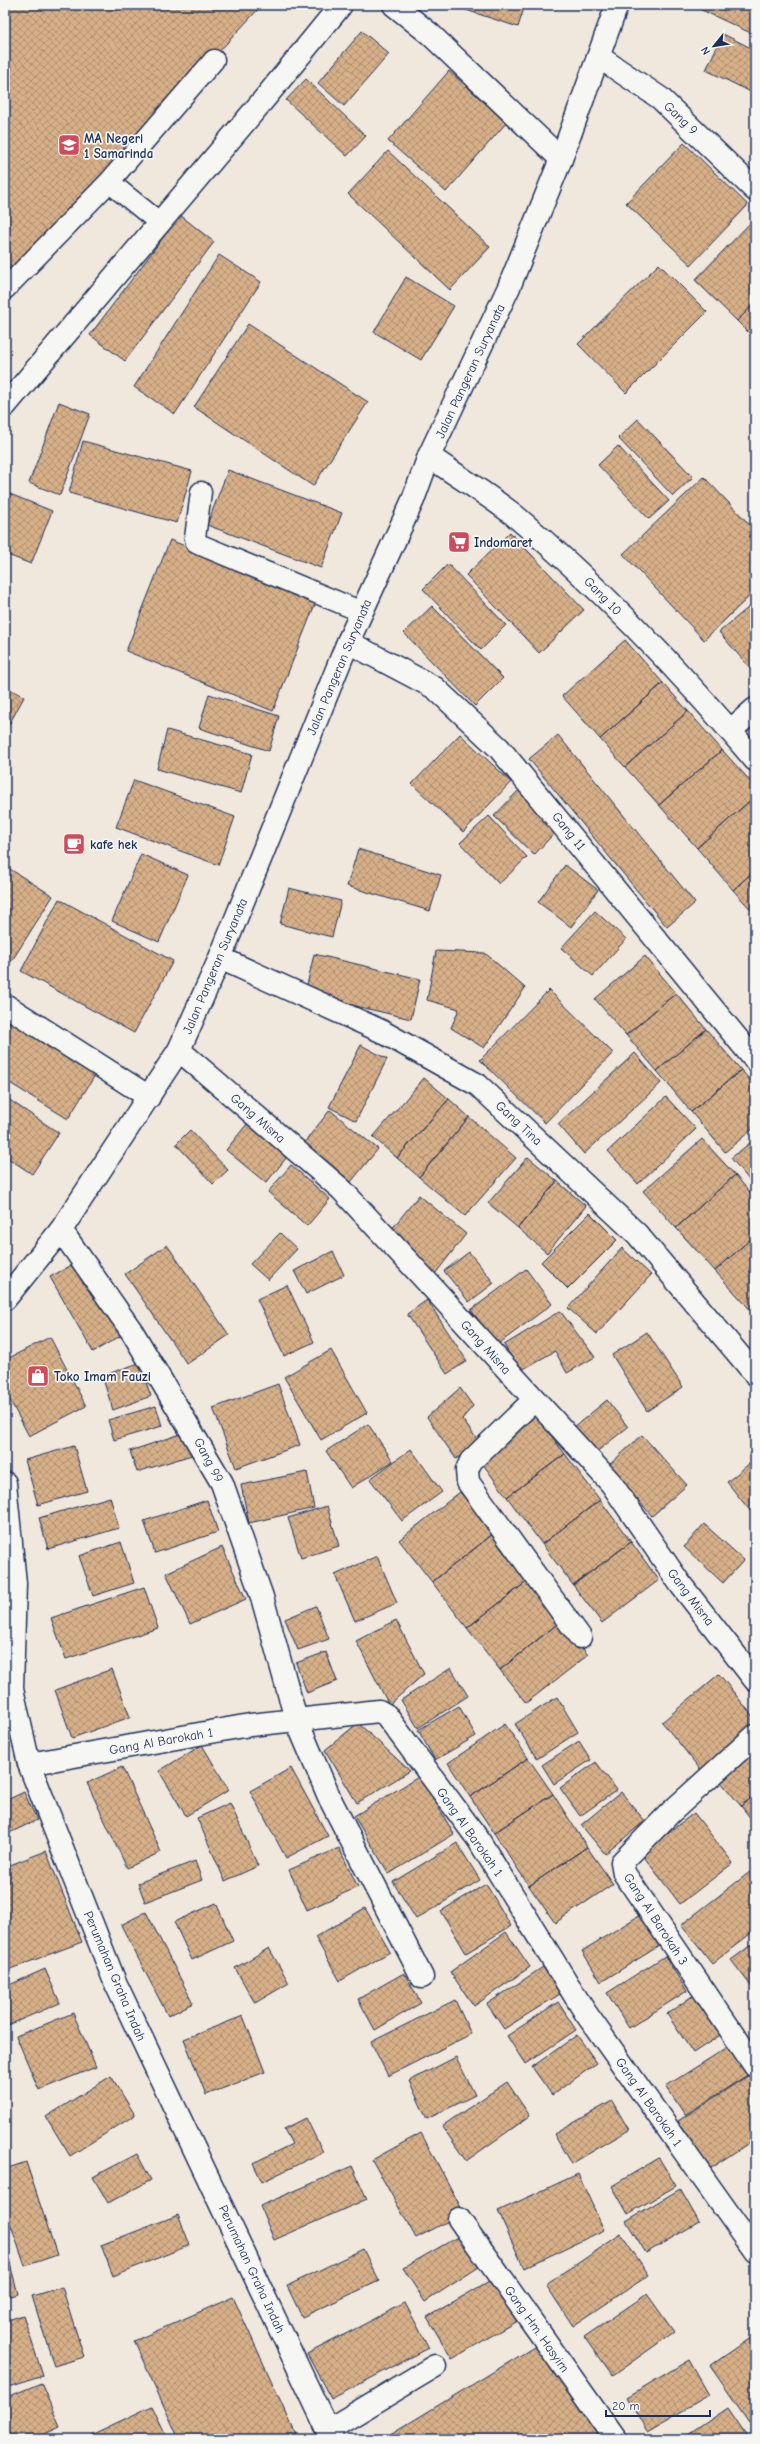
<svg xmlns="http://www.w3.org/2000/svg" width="760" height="2444" font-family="'Comic Neue',sans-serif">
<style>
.building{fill:url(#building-cross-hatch);stroke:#1b2f5e}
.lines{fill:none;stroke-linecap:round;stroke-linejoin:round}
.lane-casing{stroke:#1b2f5e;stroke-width:23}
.street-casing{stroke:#1b2f5e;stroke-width:25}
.primary-casing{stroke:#1b2f5e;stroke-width:25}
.lane{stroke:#f6f6f2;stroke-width:20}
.street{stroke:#f6f6f2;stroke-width:22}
.primary{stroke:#f6f6f2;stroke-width:22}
.labels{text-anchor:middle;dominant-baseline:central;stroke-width:3.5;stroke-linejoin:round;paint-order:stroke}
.street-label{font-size:13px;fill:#1b2f5e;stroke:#f6f6f2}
.poi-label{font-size:13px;font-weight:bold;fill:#1b2f5e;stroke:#f6f6f2;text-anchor:start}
</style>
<defs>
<pattern id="building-cross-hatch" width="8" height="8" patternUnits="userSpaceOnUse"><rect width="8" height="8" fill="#d7b088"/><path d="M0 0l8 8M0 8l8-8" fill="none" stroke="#ae9072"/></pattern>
</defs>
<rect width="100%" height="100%" fill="#f0e8dd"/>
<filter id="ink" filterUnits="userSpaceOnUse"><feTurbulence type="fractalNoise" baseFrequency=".025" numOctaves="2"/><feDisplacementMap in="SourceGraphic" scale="8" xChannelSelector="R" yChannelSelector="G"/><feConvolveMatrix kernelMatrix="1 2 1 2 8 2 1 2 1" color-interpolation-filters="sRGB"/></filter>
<g filter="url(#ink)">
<path class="building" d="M5 5H262L5 284Z
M465 5H525L518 27 463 9Z
M691 5H755V35Z
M362 31 389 54 344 106 318 83Z
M723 34 755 50V94L706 70Z
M449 71 507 122 446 192 388 141Z
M306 79 366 136 347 156 286 100Z
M684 143 748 205 691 265 626 203Z
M388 151 490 247 450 290 348 194Z
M180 215 214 242 125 361 90 335Z
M755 218V303L737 321 695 280Z
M219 255 261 282 175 414 134 387Z
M659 264 707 312 626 393 578 344Z
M406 277 454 306 421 360 374 332Z
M755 303V339L737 321Z
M248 324 368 402 313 486 194 407Z
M59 402 90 414 60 495 29 483Z
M638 419 693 477 673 496 618 438Z
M83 441 192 471 177 523 69 493Z
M618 446 669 501 649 519 598 465Z
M228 470 342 513 321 568 207 525Z
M704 477 755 530V591L704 640 623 554Z
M5 492 52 511 31 564 5 554Z
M510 532 584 610 539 653 466 575Z
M170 540 317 599 273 711 126 651Z
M448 564 506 625 481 650 423 589Z
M755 602V674L719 632Z
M432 606 503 678 475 706 404 633Z
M625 640 663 683 600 739 562 696Z
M663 683 688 711 625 767 600 739Z
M5 686 24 697 6 730H5Z
M209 694 279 716 269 751 199 728Z
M688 711 722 750 659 805 625 767Z
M167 730 252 754 241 793 157 769Z
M460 734 511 782 463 832 412 784Z
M558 735 695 903 667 927 529 759Z
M722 750 755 786V796L697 848 659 805Z
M134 780 235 817 218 865 116 827Z
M519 790 559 828 534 855 494 816Z
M755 796V870L733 890 697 848Z
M489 816 527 857 499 884 460 843Z
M358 849 441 875 430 911 347 886Z
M141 854 188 875 159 942 112 921Z
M565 865 598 890 571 927 538 902Z
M5 866 53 896 11 962 5 958Z
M755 870V914L733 890Z
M289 888 341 901 332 937 280 924Z
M59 899 173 961 134 1033 21 971Z
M595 911 626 939 593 976 561 948Z
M436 951 485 953 525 988 484 1048 451 1028 459 1009 427 1000Z
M314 954 420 979 411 1019 305 994Z
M645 956 676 993 626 1035 595 999Z
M549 990 613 1053 545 1123 480 1060Z
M676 993 706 1029 657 1071 626 1035Z
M5 1008 100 1067 68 1119 5 1080Z
M706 1029 741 1070 691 1112 657 1071Z
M361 1045 387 1059 356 1121 329 1107Z
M635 1053 661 1083 584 1154 558 1124Z
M741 1070 755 1086V1127L725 1152 691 1112Z
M424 1078 449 1099 397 1158 373 1137Z
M5 1097 59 1133 32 1174 5 1156Z
M666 1097 696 1129 638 1184 608 1151Z
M449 1099 469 1117 419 1177 397 1158Z
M330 1110 378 1149 346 1188 299 1149Z
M469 1117 516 1158 465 1216 419 1177Z
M247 1124 287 1157 266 1183 226 1150Z
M190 1130 228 1170 213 1184 176 1144Z
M702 1139 735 1175 676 1228 643 1191Z
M755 1139V1187L731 1158Z
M528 1157 557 1181 518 1228 488 1203Z
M291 1165 330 1199 307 1226 268 1192Z
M735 1175 755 1198V1235L715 1271 676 1228Z
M557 1181 586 1206 547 1253 518 1228Z
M419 1195 466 1234 435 1274 387 1235Z
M590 1213 617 1240 568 1289 541 1262Z
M280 1233 297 1249 268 1280 250 1264Z
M755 1235V1315L715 1271Z
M167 1245 229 1335 187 1364 125 1274Z
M622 1248 651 1275 597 1334 568 1308Z
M333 1251 344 1275 306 1294 294 1271Z
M469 1252 494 1283 469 1302 444 1271Z
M79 1261 122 1335 93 1352 50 1277Z
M526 1269 552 1304 497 1345 471 1310Z
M287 1285 314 1342 284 1356 257 1299Z
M427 1300 467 1361 447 1374 407 1314Z
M560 1311 595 1357 567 1373 555 1351 520 1371 504 1345Z
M647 1332 683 1387 647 1411 612 1355Z
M50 1337 86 1406 29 1436 5 1391V1360Z
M331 1350 367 1413 321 1440 284 1377Z
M139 1363 151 1396 113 1410 102 1376Z
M278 1384 300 1445 236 1468 213 1408Z
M460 1388 473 1406 462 1419 479 1442 456 1459 427 1417Z
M607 1400 628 1427 595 1453 574 1427Z
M156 1406 162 1426 114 1440 108 1420Z
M534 1413 565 1454 507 1497 477 1456Z
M368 1424 393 1461 351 1488 326 1451Z
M187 1432 195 1454 137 1472 130 1451Z
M642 1435 687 1485 652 1516 608 1466Z
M74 1446 87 1491 38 1505 25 1460Z
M411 1449 442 1492 402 1521 370 1479Z
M565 1454 600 1500 542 1544 507 1497Z
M755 1459V1517L727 1482Z
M307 1472 314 1508 249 1523 241 1485Z
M460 1492 493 1534 432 1582 399 1540Z
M110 1497 119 1528 48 1549 39 1518Z
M207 1500 218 1532 155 1553 144 1521Z
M600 1500 631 1542 573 1585 542 1544Z
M327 1506 339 1546 301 1558 288 1518Z
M704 1524 744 1560 723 1583 684 1547Z
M493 1534 529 1580 467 1628 432 1582Z
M121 1542 134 1583 93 1596 79 1556Z
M631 1542 659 1580 602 1623 573 1585Z
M222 1547 246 1599 190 1624 166 1573Z
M377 1556 397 1603 355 1621 335 1575Z
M529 1580 561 1621 500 1670 467 1628Z
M144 1587 158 1628 66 1659 51 1618Z
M316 1606 329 1639 298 1650 285 1619Z
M396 1620 424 1674 389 1705 356 1641Z
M561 1621 588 1655 526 1703 500 1670Z
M326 1652 337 1681 307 1693 296 1663Z
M451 1668 468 1696 418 1728 401 1700Z
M112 1669 130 1717 72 1738 55 1690Z
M719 1674 755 1719V1733L704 1774 662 1722Z
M557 1697 578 1732 537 1759 515 1724Z
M459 1706 476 1736 435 1760 418 1730Z
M358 1723 410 1771 357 1803 325 1750Z
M505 1724 528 1758 470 1797 448 1763Z
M579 1741 591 1760 554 1784 542 1765Z
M755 1741V1794L741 1806 715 1775Z
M202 1745 229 1790 186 1816 159 1771Z
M528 1758 553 1794 494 1833 470 1797Z
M596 1762 617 1790 580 1816 560 1788Z
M122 1767 161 1852 127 1868 87 1783Z
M291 1768 328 1836 286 1858 250 1791Z
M420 1776 454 1834 389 1874 354 1816Z
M24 1792 37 1820 5 1835V1801Z
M621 1792 645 1821 605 1854 581 1825Z
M553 1794 587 1847 529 1886 494 1833Z
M755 1794V1824L741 1806Z
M230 1803 258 1866 225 1881 197 1818Z
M694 1813 733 1863 680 1904 641 1853Z
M457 1843 480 1880 416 1919 393 1882Z
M587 1847 613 1884 555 1923 529 1886Z
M339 1848 358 1887 307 1910 289 1870Z
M46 1851 82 1942 5 1971V1867Z
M195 1861 202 1880 145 1902 138 1883Z
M755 1868V1930L712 1964 681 1925Z
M486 1884 511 1926 466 1953 441 1911Z
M216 1903 233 1941 192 1960 174 1922Z
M365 1908 390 1952 340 1981 315 1937Z
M146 1912 193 2003 168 2016 121 1925Z
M640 1915 659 1946 601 1982 582 1951Z
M506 1932 530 1967 474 2006 450 1972Z
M755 1942V1991L731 1960Z
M269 1948 289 1983 255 2003 235 1968Z
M665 1956 687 1991 629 2028 607 1993Z
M543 1967 560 1994 504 2029 487 2004Z
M45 1969 60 2003 6 2026 5 1987Z
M404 1973 421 2003 375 2030 358 1999Z
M695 1994 722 2034 693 2053 667 2014Z
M455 2000 471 2034 388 2076 371 2042Z
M558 2002 576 2030 525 2064 507 2036Z
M73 2013 96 2067 39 2090 16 2036Z
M243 2016 265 2072 206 2095 184 2039Z
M577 2035 597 2063 552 2095 532 2067Z
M731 2045 749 2074 685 2115 666 2086Z
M456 2057 475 2095 427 2119 409 2081Z
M752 2073 755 2077V2139L709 2169 678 2121Z
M111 2076 135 2115 70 2156 46 2117Z
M507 2082 530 2116 466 2161 442 2126Z
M612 2101 629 2130 571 2164 554 2134Z
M306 2118 323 2152 262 2182 253 2163 292 2144 284 2129Z
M421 2133 464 2213 416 2238 372 2160Z
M137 2154 151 2180 108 2203 93 2177Z
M659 2158 676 2186 628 2214 612 2186Z
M26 2162 57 2255 25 2266 5 2208V2169Z
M352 2166 367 2199 274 2240 260 2206Z
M578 2174 604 2230 524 2268 498 2211Z
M680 2189 699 2222 646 2253 626 2221Z
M178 2215 190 2245 113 2276 101 2245Z
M621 2234 649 2275 573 2326 546 2285Z
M461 2235 482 2265 425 2302 403 2268Z
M363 2249 379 2281 302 2317 287 2286Z
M5 2256H8L18 2294 5 2297Z
M498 2276 522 2318 452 2359 427 2317Z
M62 2287 84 2357 54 2366 32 2296Z
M647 2294 674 2332 612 2376 584 2337Z
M233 2297 298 2439H179L134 2341Z
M405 2303 429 2348 331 2399 307 2354Z
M23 2315 43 2376 5 2388V2321Z
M755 2335V2417L749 2422 710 2366Z
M539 2344 602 2439H383Z
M689 2360 709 2395 647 2431 627 2397Z
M41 2383 60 2427 34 2439H5V2398Z
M152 2406 168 2439H93L91 2435Z
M728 2408 749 2439H682Z"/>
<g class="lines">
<g class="lane-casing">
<path id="lane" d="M109 182 214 60
M5 289 109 182 160 223
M201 492 195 538 196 543 362 612"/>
</g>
<g class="street-casing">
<path id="street" d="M394 5 430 34 561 159
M599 57 660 98 755 190
M5 406 265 98 341 5
M429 456C457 476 487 494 514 515 600 587 683 674 755 760
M348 642 435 688 499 748 755 1060
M730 731 755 709
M220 958 381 1031 478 1085 637 1234 755 1374
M5 1005 149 1097
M179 1050 341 1189 431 1286 611 1483 681 1585 755 1680
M61 1230 133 1333 222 1483 262 1597 296 1719 330 1799 422 1977
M534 1400 471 1461 467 1470 468 1482 580 1637
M5 1483 15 1583 12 1689 29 1764 115 1982 332 2439
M755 1736 671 1812 622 1862 624 1873 755 2066
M29 1764 250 1725 379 1711 386 1715 478 1839 585 2012 755 2251
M459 2219 615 2439
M328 2430 435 2366"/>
</g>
<g class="primary-casing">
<path id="primary" d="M5 1299 61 1230 179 1050 220 958 348 642 413 500 429 456 509 287 561 159 617 5"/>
</g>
<use href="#lane" class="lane"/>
<use href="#street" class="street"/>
<use href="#primary" class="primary"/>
</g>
</g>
<defs>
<g id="school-square" transform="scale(1.15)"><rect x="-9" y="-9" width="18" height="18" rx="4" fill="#d1495b" stroke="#f6f6f2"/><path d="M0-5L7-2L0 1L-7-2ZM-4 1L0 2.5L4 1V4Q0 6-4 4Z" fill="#fff"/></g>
<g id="supermarket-square" transform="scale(1.15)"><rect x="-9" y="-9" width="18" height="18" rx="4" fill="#d1495b" stroke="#f6f6f2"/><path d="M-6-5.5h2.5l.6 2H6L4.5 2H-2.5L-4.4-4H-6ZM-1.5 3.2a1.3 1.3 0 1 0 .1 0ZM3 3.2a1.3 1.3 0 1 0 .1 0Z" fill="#fff"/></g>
<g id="cafe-square" transform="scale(1.15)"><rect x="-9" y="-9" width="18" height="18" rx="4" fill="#d1495b" stroke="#f6f6f2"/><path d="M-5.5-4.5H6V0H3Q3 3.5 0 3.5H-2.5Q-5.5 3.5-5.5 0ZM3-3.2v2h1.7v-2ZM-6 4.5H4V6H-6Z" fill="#fff"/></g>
<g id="shop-square" transform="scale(1.15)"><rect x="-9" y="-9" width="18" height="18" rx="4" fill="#d1495b" stroke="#f6f6f2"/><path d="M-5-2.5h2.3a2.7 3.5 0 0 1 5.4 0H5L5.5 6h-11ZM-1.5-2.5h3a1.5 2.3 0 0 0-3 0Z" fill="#fff"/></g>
</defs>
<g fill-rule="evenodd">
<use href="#school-square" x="69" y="145"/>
<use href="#supermarket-square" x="459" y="542"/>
<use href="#cafe-square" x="74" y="844"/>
<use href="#shop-square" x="38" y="1376"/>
</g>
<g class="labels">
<g class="street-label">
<text transform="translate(681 118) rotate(44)">Gang 9</text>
<text transform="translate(470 371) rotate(-65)">Jalan Pangeran Suryanata</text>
<text transform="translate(603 596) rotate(46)">Gang 10</text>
<text transform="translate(339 667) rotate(-67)">Jalan Pangeran Suryanata</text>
<text transform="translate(569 831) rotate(51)">Gang 11</text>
<text transform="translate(215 966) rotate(-67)">Jalan Pangeran Suryanata</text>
<text transform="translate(258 1118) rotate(41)">Gang Misna</text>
<text transform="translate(519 1123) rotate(43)">Gang Tina</text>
<text transform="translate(486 1347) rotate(48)">Gang Misna</text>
<text transform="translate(209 1460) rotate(62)">Gang 99</text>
<text transform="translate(691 1597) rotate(53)">Gang Misna</text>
<text transform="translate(161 1741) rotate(-10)">Gang Al Barokah 1</text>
<text transform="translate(470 1832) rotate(55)">Gang Al Barokah 1</text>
<text transform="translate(656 1919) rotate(57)">Gang Al Barokah 3</text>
<text transform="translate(115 1976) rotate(67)">Perumahan Graha Indah</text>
<text transform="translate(649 2102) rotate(55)">Gang Al Barokah 1</text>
<text transform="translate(252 2269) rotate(65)">Perumahan Graha Indah</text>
<text transform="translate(537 2329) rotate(55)">Gang Hm. Hasyim</text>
</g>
<g class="poi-label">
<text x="84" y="138">MA Negeri<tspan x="84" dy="15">1 Samarinda</tspan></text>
<text x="474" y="542">Indomaret</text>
<text x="90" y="844">kafe hek</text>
<text x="54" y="1376">Toko Imam Fauzi</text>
</g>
</g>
<rect width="760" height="2444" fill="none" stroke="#f6f6f2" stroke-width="20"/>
<rect x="10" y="10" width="740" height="2424" fill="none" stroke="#1b2f5e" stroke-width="1.5" filter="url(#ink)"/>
<g transform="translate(714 46) rotate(240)" stroke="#f6f6f2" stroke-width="3" paint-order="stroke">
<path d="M0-3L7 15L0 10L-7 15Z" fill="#1b2f5e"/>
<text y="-6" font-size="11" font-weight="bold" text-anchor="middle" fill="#1b2f5e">N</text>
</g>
<path d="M606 2410v6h104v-6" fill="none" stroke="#1b2f5e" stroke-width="2"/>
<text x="612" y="2410" font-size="12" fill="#1b2f5e" stroke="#f6f6f2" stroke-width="3" paint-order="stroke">20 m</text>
</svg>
